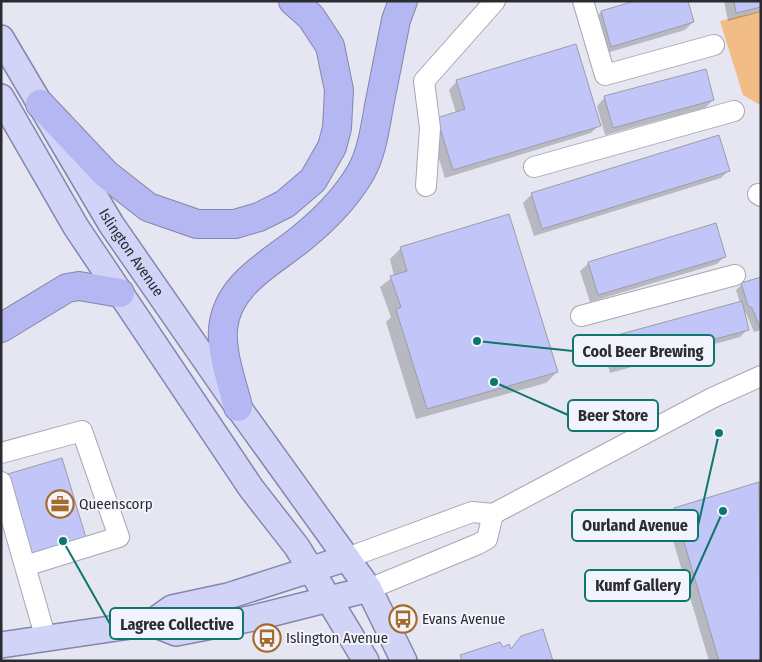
<svg xmlns="http://www.w3.org/2000/svg" width="762" height="662" font-family="'Fira Sans Condensed',sans-serif">
<style>
.green{fill:#f2bc86}
.shadow{fill:#0003}
.building{fill:#c2c5f8;stroke:#9c9da7}
.lines{fill:none;stroke-linecap:round;stroke-linejoin:round}
.minor-casing{stroke:#a7a8b2;stroke-width:22}
.major-casing{stroke:#8486ad;stroke-width:28}
.highway-casing{stroke:#8486ad;stroke-width:30}
.minor{stroke:#fff;stroke-width:20}
.major{stroke:#d2d4f7;stroke-width:25}
.highway{stroke:#b4b7f1;stroke-width:28}
.labels{text-anchor:middle;dominant-baseline:central;stroke-width:4;stroke-linejoin:round;paint-order:stroke}
.street-label{font-size:15px;fill:#2b2c30;stroke:#f3f3fe}
.poi-label{font-size:15px;fill:#2b2c30;stroke:#f3f3fe;text-anchor:start}
.leader{fill:none;stroke:#0f766e;stroke-width:2}
.callout-dot{fill:#0f766e;stroke:#f3f3fe;stroke-width:2}
.callout{fill:#f3f3fe;stroke:#0f766e;stroke-width:2}
.callout-label{font-size:16px;text-anchor:middle;font-weight:bold;fill:#2b2c30}
</style>
<rect width="100%" height="100%" fill="#e5e6f1"/>
<path class="green" d="M761 11V104L760 105 743 95 720 21Z"/>
<path class="shadow" d="M639 1 693 22 685 30 603 54 593 21 601 12Z
M724 1H761V12L728 21Z
M457 81 599 125 591 133 445 178 429 127 456 113 449 90Z
M605 97 713 100 705 108 605 135 597 106Z
M718 137 729 170 721 178 534 236 523 203 531 195Z
M508 215 557 372 546 383 416 419 386 322 391 317 380 287 394 276 390 259 400 249Z
M725 256 717 264 590 302 580 271 589 263Z
M761 279V330L754 332 746 313 743 312 748 329 740 337 610 373 603 346 611 338 740 303 736 290 742 284Z
M758 484 761 492V661H709L666 517 674 509Z"/>
<path class="building" d="M635 1H688L694 22 611 47 601 11Z
M734 1H761V7L736 13Z
M576 44 601 126 453 170 437 118 465 109 456 80Z
M706 69 714 100 613 128 604 96Z
M719 135 730 171 542 229 531 193Z
M509 214 558 372 427 409 396 310 401 307 390 276 407 271 400 247Z
M716 223 726 257 598 295 588 262Z
M761 277V327L760 328 752 308 748 306 741 283Z
M742 301 749 330 618 365 610 337Z
M62 458 87 541 26 560 1 476Z
M759 482 761 661H719L674 508Z
M543 629 553 661H462L460 655 500 642 503 647 509 644 511 649 521 636Z"/>
<g class="lines">
<g class="minor-casing">
<path id="minor" d="M583 1 605 75 714 45
M534 167 734 111
M426 186 430 128 424 81 495 1
M758 194 761 196
M581 316 735 275
M1 453 82 431 119 537 25 566 46 639
M1 482 25 566
M347 558 472 512 493 514 712 398 761 376
M369 589 478 544 487 539 493 514"/>
</g>
<g class="major-casing">
<g id="major">
<path id="s1" d="M1 38 111 224 238 407 369 589 404 661"/>
<path d="M1 97 76 227 251 488 297 547 366 661"/>
<path d="M151 623 176 633 254 618 369 589"/>
<path d="M1 645 151 623 172 608 228 596 347 558"/>
</g>
</g>
<g class="highway-casing">
<path id="highway" d="M40 104 106 174 148 207 197 224H235L259 217 285 204 313 180 332 147 337 128 339 90 330 46 311 17 293 1
M1 328 67 288 79 286 120 293
M238 407C232 382 221 354 223 329 227 283 272 263 303 237 325 219 346 198 361 172 372 152 375 128 379 106 385 77 390 49 396 20L403 1"/>
</g>
<use href="#minor" class="minor"/>
<use href="#major" class="major"/>
<use href="#highway" class="highway"/>
</g>
<defs>
<g id="office-ring" transform="scale(1.4375)"><circle r="9.5" fill="#f3f3fe" stroke="#a46b29" stroke-width="1.5"/><path d="M-6-3h4V-5.5h4V-3h4V5H-6ZM-1-4.5V-3h2v-1.5ZM-6 0V1H6V0Z" fill="#a46b29"/></g>
<g id="bus-ring" transform="scale(1.4375)"><circle r="9.5" fill="#f3f3fe" stroke="#a46b29" stroke-width="1.5"/><path d="M-5-6H5V4H4V6H2V4H-2V6H-4V4H-5ZM-3.5-4V0h7V-4ZM-3.5 1.2v1.5H-2V1.2ZM2 1.2v1.5H3.5V1.2Z" fill="#a46b29"/></g>
</defs>
<g fill-rule="evenodd">
<use href="#office-ring" x="60" y="504"/>
<use href="#bus-ring" x="403" y="619"/>
<use href="#bus-ring" x="267" y="638"/>
</g>
<g class="labels">
<g class="street-label">
<text stroke="none"><textPath href="#s1" startOffset="251">Islington Avenue</textPath></text>
</g>
<g class="poi-label">
<text x="79" y="504">Queenscorp</text>
<text x="422" y="619">Evans Avenue</text>
<text x="286" y="638">Islington Avenue</text>
</g>
</g>
<path class="leader" d="M477 341L573 351M494 382L568 415M719 433L698 526M723 511L690 585M63 541L110 624"/>
<g class="callout-dot">
<circle cx="477" cy="341" r="5"/>
<circle cx="494" cy="382" r="5"/>
<circle cx="719" cy="433" r="5"/>
<circle cx="723" cy="511" r="5"/>
<circle cx="63" cy="541" r="5"/>
</g>
<g class="callout">
<rect x="573" y="335" width="141" height="31" rx="5"/>
<rect x="568" y="400" width="90" height="31" rx="5"/>
<rect x="572" y="510" width="126" height="31" rx="5"/>
<rect x="585" y="570" width="105" height="31" rx="5"/>
<rect x="110" y="608" width="133" height="31" rx="5"/>
</g>
<g class="callout-label">
<text x="643" y="357">Cool Beer Brewing</text>
<text x="613" y="421">Beer Store</text>
<text x="635" y="531">Ourland Avenue</text>
<text x="638" y="591">Kumf Gallery</text>
<text x="177" y="630">Lagree Collective</text>
</g>
<rect width="762" height="662" fill="none" stroke="#2b2c30" stroke-width="5"/>
</svg>
